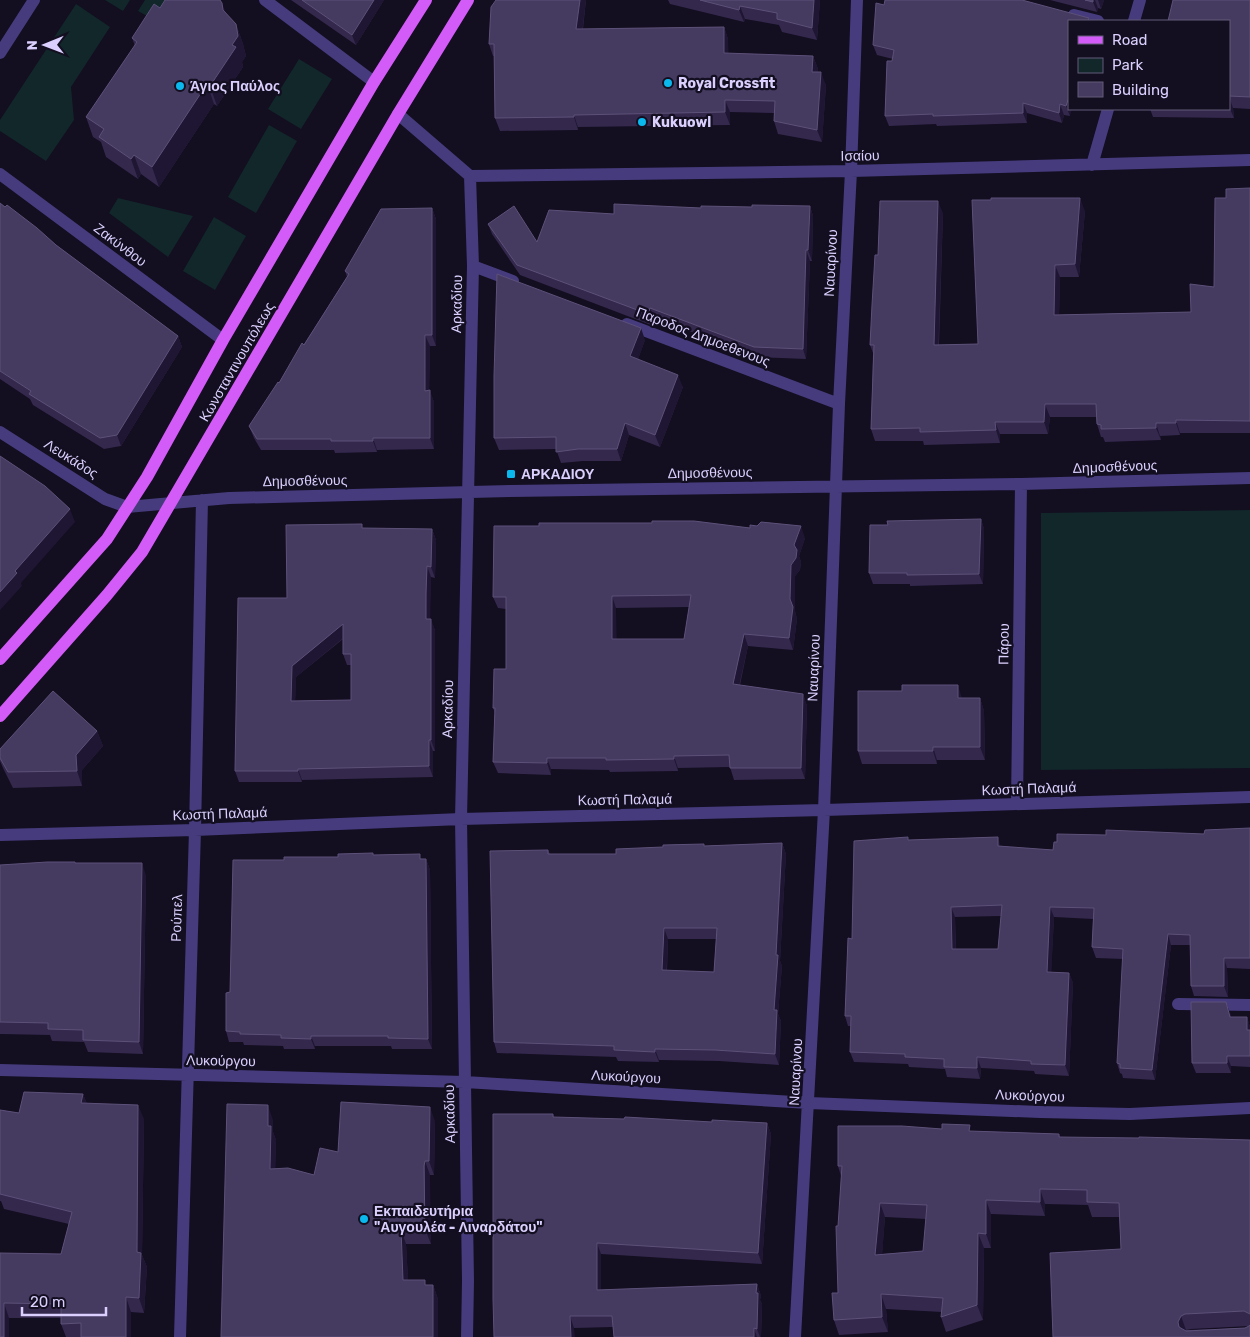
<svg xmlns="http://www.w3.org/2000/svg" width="1250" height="1337" font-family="Rubik,sans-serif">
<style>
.green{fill:#11272a}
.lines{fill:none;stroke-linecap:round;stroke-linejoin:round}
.minor{stroke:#463b7d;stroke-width:12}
.major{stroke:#d35bf8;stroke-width:12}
.wall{fill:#34284d;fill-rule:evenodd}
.shaded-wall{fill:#1f1633}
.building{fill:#453a60;stroke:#5d5179;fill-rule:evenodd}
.poi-dot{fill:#0ab8ee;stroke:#130e20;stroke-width:2}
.labels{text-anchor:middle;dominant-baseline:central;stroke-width:4.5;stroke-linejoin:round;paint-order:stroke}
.poi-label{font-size:14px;font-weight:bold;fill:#dacffd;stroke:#130e20;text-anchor:start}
.street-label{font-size:14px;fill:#dacffd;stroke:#130e20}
</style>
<rect width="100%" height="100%" fill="#130e20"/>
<path class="green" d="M105 0H130L123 11Z
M145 0H179L147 16 138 11Z
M76 4 110 27 71 87 74 120 46 161 0 131V120Z
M299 59 332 79 301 129 268 109Z
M269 125 297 141 256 213 228 197Z
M118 198 193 216 168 257 109 213Z
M214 217 246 236 215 290 183 271Z
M1250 510V768L1041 770V513Z"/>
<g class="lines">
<path class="minor" d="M265 0 374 82
M1074 15 1098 21
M1134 21 1140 0
M0 53 34 0
M398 114 470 176 473 266 461 819 468 1281 467 1337
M1092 165 1108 109
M0 174 223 340
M470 176 851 171 1250 160
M473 266 513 281
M627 324 839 404
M0 432 105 499 127 507 229 498 510 491 1021 484 1250 478
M1017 804 1021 484
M0 835 195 830 461 819 824 810 1250 797
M1178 1004 1250 1005
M0 1070 465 1082 809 1103 1040 1112 1130 1114 1250 1108
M180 1337 195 830 202 500
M795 1337 824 810 839 404 851 171 857 0"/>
<path class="major" d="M0 659 107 539 147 477 223 340 374 82 426 0
M0 716 107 595 142 552 398 114 468 0"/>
</g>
<path class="wall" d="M291 0H384L356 45Z
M496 0H586L583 29 724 27 728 39V54L813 56 818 69V72L826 85 822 142 778 134 774 121V113L730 112V125L578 127V130L500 131 495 118 494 56H493L489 44Z
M668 0H820L817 40 782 32 779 25 745 19 744 22 670 4Z
M1050 0H1104L1101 9 1098 8 1097 12Z
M1250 0V109L1233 108 1234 118 1153 117 1150 109H1229V21Z
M160 8 226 14 236 24 243 44 246 56 242 62 243 67 217 106 214 104 159 187 141 174 138 179 106 157 101 142 93 137 86 117 135 46 132 38Z
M1089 18 1090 21H1069L1070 116 1064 115 1062 123 1027 113V123L937 126 936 124 889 126 885 116 893 59 877 55 873 45Z
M1250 188V433H1180V435L1160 436 1161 440 1105 442 1103 437H1101L1097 424 1096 417H1050L1048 434H1000V443L924 445 923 441H875L871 429 873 353 870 345 878 255 943 213 939 345 978 344 1085 211 1079 277H1060L1059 315 1191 312 1214 287 1226 198Z
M0 203 178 336 182 347 121 446 104 449 33 405 30 399 0 379Z
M810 206 813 216 812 261H810L806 359 758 357 654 318 651 325 520 275 492 234 488 224 537 242 614 214 701 208Z
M432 208 436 219V346H430L429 390 434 402V449L377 450V452L335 453 334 450H261L254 438 249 426 279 383 347 277 345 271Z
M645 340 638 359 683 387 660 447 629 435 621 461H583L561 463 556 449 499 450 494 438Z
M981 519 984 529 983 584 910 586V584H873L869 573 888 525Z
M363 528 432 529 436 540 435 578 431 577 430 604V619L435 630V751H433V777L302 780V782H239L235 771 287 598ZM343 639V654L347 665H351V700L295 701 296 677Z
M805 538 799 556 801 562 800 570 795 576V611L797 619 793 650 748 646 740 685 803 694 807 706 805 779 734 780 730 767 678 768V771L610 772 609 770 551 769V775L498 773 493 762 495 713 493 708 506 669V609L498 608 493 597ZM689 607 684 639H616V608Z
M962 698H980L984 711 985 760H937V764H862L858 751Z
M97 731 103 746 82 770V786L13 788 3 768 0 761V749Z
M1250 828V969L1227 968 1228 997 1194 996 1191 986 1190 945H1171L1155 1080 1123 1078 1122 1074 1120 1073 1117 1063 1123 959 1096 958 1092 947 1093 919 1054 917 1051 972 1069 973 1073 983 1069 1076 1035 1074 1034 1071 981 1068 980 1079 947 1077 945 1069 909 1067 908 1064 854 1062 850 1052 851 1026H848L845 1016 852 939 909 840 1053 850 1057 842 1106 835 1204 834ZM1001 916 998 949H956L955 917Z
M782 843 786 854 780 961 782 966 778 1014 781 1021 779 1065 719 1061 659 1060V1062L618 1061 616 1057 497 1053 494 1042 548 850 550 854H616L704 846ZM668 939H716L714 972 667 971Z
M373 853V855L426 859 430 870 432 1049H392L391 1046H315V1049H284L283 1046 244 1045 243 1042H229L226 1031 230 992 284 860 338 857Z
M76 863 146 875 143 1054 88 1052 84 1042 52 1041 50 1035 0 1034V865Z
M1230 1013 1231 1017H1247L1250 1027V1067L1231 1066V1073H1196L1192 1063Z
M83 1094 87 1104 144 1119 142 1255 147 1267 144 1313 131 1312V1337H66L61 1324V1318H9V1337H0V1253L61 1254 69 1224 4 1209 1 1201H0V1110L19 1113Z
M553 1114 554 1117 712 1122 767 1123 771 1134 762 1264 601 1254V1290L757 1284 761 1296 760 1300 762 1304 761 1337H614L613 1327 574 1328 494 1337Z
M273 1120V1132L276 1140 275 1169 314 1175 338 1152 435 1121 434 1175H430L429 1181 431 1244H406L408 1280 427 1285H433L438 1299V1337H221Z
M972 1131 1059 1134 1060 1137 1250 1140V1337H1053L1121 1249 1119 1217H1092L1088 1205 1045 1204V1216L991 1214V1248H984L983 1320 946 1332 941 1317 942 1312 886 1309 888 1332 839 1335 834 1320 838 1293 841 1176 838 1166ZM885 1217 926 1219 923 1251 882 1254ZM1250 1326 1245 1328 1186 1330 1191 1329Z"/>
<path class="shaded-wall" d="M374 0H384L356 45 352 35Z
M580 0H586L581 42 576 29Z
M814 0H820L817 40 812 28Z
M1093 0H1095L1098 8 1097 12 1093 2Z
M1098 0H1104L1101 9Z
M222 3 230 23 223 10Z
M740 6 745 19 744 22 739 10Z
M236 24 243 44 246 56 242 62 243 67 217 106 210 86 232 45Z
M724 27 728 39 729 66 724 53Z
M813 56 818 69 817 84 812 72Z
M821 72 826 85 822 142 817 130Z
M207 84 214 104 159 187 152 167Z
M1229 96 1233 108 1234 118 1229 107Z
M1069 97V109H1072L1070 116 1066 106Z
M725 100 730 112V125L725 112Z
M1023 103 1027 113V123L1023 113Z
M1060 104 1064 115 1062 123 1059 113Z
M574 115 578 127V130L574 117Z
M134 155 141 174 138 179 131 159Z
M1080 198 1085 211 1079 277 1075 264Z
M938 201 943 213 938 357 934 345Z
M810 206 813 216 812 261 808 250Z
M432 208 436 219V346L432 335Z
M806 250 810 261 806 359 803 349Z
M1055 265 1060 277 1059 327 1054 315Z
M650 308 654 318 651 325 648 314Z
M641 328 645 340 635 368 630 356Z
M425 335 430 346 429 402 425 391Z
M178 336 182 347 121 446 117 435Z
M678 375 683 387 660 447 655 435Z
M430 390 434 402V449L430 438Z
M1045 404 1050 417 1048 434 1044 422Z
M1176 420 1180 433V435L1176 423Z
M995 422 1000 434V443L996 430Z
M625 423 629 435 621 461 617 449Z
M1156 423 1160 436 1161 440 1156 428Z
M373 438 377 450V452L373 441Z
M70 509 75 522 21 583 22 586 0 610V592L15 571Z
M981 519 984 529 983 584 979 574Z
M801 526 805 538 799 556 801 562 800 570 795 576V611L797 619 793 650 789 638 791 565 794 545Z
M432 529 436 540 435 578 431 567Z
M427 566 431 577 430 630 426 619Z
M612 596 616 608 617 651 612 639Z
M431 619 435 630V751L431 740Z
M343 624 347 635 296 677 295 712 291 701 292 666Z
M744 634 748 646 737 695 733 684Z
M958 685 962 698H958Z
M803 694 807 706 805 779 801 768Z
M980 698 984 711 985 760 980 747Z
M97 731 103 746 82 770V786L77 771 76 755Z
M429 740 433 751V777L429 766Z
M933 747 937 760V764L933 751Z
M674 756 678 768V771L674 759Z
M547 758 551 769V775L547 763Z
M298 769 302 780V782L298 771Z
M998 837 1001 847 998 846Z
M782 843 786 854 780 961 782 966 778 1014 781 1021 779 1065 775 1054 774 1010 776 955Z
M426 859 430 870 432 1049 428 1039Z
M142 863 146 875 143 1054 139 1042Z
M951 907 955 917 956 959 952 949Z
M1050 907 1054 917 1051 982 1047 972Z
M664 928 668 939 666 981 662 970Z
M1168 934 1171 945 1155 1080 1152 1070Z
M1224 958 1227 968 1228 997 1224 986Z
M1069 973 1073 983 1069 1076 1065 1065Z
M1226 1002 1230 1013 1234 1028 1230 1017Z
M1247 1017 1250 1027V1039L1247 1030Z
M311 1036 315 1046V1049L311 1039Z
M655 1049 659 1060V1062L655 1052Z
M1227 1056 1231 1066V1073L1227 1063Z
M977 1057 981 1068 980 1079 977 1068Z
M83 1094 89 1108 81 1103Z
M138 1105 144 1119 142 1255 147 1267 144 1313 139 1298 137 1252Z
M268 1105 273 1120V1132L276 1140 275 1183 270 1169 268 1126Z
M430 1107 435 1121 434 1175 429 1161Z
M767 1123 771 1134 762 1264 758 1253Z
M425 1161 430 1175 431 1244 425 1229Z
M1040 1189 1045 1204V1216L1040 1202Z
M986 1200 991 1214V1248L986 1234Z
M880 1203 885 1217 881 1269 875 1255Z
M401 1229 406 1244 409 1295 403 1280Z
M978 1233 984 1248 983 1320 977 1305Z
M597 1243 601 1254V1301L597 1290Z
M757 1284 761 1296 760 1300 762 1304 761 1337H760L757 1329 756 1293Z
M433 1285 438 1299V1337H433Z
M881 1294 886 1309 888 1332 882 1317Z
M126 1297 131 1312V1337H126Z
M4 1303 9 1318V1337H4Z
M570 1316 574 1328 575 1337H571Z
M1181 1316 1186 1330 1183 1337 1178 1322Z
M754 1328 757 1337H754Z"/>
<path class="building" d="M165 0H220L222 3 223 10 236 24 238 36 232 45 236 47 210 86 207 84 152 167 134 155 131 159 99 137 104 129 86 117 137 42 132 38 154 4 160 8Z
M302 0H374L352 35Z
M496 0H580L576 29 724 27V53L813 56 812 72H821L817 130 774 121 775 101 725 100V112L574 115V117L495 118 494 44H489L491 7Z
M700 0H814L812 28 777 19V13L740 6 739 10Z
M885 0H1022L1089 18 1088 21H1069V97L1066 106 1060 104 1059 113 1023 103V113L933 116V114L885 116 887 61H892L894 50 873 45 876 3 884 5Z
M1085 0H1093V2Z
M1173 0H1250V97L1229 96V107V21H1168Z
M1250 188V421L1176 420V423H1156V428L1101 429V425L1097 424 1096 404H1045L1044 422H995L996 430 920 432V428L871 429 874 345H870L872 305 875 255H878L880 201H938L934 345 978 344 972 200H991V198H1080L1075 264 1055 265 1054 315 1191 312 1190 284 1214 287 1215 198H1226V189Z
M0 203 5 207 7 205 37 228 56 245 178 336 117 435 100 438 29 394 31 391 0 371Z
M614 204 701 208V206L752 207V205L810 206 808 250H806L803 349 754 347 650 308 648 314 517 265 488 224 514 206 537 242 549 210 614 214Z
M432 208V335H425V391L430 390V438H373V441H331V439H257L249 426 278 382 279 383 302 343 304 345 349 274 345 271 381 209Z
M497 274 641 328 630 356 678 375 655 435 625 423 617 449H578L556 452V437L494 438V376Z
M0 456 45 486 70 509 15 571 17 573 0 592Z
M981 519 979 574 907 575V573H869L870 525H888L887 521Z
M652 521H694L750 528V525L757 526 761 522 801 526 794 545 797 550 796 558 791 565 790 599 793 607 789 638 744 634 733 684 803 694 801 768H730L729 755 674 756V759L606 760V758H547V763L493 762 495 708H493L494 669H506V597H493L494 526H539V523H652ZM691 595 684 639H612V596Z
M362 524V528L432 529 431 567 427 566 426 593V619H431V740H429V766L298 769V771H235L238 598H287L286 525ZM343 624V654H351V700L291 701 292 666Z
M902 685H958V698H980V747H933V751H858V691H902Z
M53 691 97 731 76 755 77 771 8 772 0 758V749Z
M1250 828V958H1224V986H1191L1190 935 1168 934 1152 1070 1120 1068V1064L1117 1063 1123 949 1092 947 1094 908 1050 907 1047 972 1069 973 1065 1065 1031 1064V1061L977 1057V1068L944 1067V1059L905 1057V1054L850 1052 851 1016H845L848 938 852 939 854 841 908 837V840L998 837V846L1053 850 1054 842H1057V834L1106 835V830L1204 834 1205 830ZM1002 905 998 949H952L951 907Z
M782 843 776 955H778L774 1010H777L775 1054 715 1050 655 1049V1052L614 1050V1046L494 1042 490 851 548 850V854H616V849L663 847V845L704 844V846ZM664 928H717L714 972 662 970Z
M373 853V855L420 854V859H426L428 1039 388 1038V1036H311V1039L281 1038V1035L240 1034V1032L226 1031V993L230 992 233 860H284V857H338V854Z
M47 862H75V863H142L139 1042 83 1040V1030L48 1029V1023L0 1022V865Z
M1191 1002H1226L1230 1017H1247V1030H1250V1056H1227V1063H1192Z
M24 1092 83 1094 81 1103 138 1105 137 1252 141 1253 139 1298 126 1297V1337H81V1323L61 1324V1304L4 1303V1337H0V1253L61 1254 72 1212 0 1194V1110L19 1113Z
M341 1102 430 1107 429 1161H425L424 1166 425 1229H401L403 1280H425V1285H433V1337H221L227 1104 268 1105V1126H271L270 1169 288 1168 314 1175 320 1148 338 1152Z
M493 1114H553V1117L624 1119 625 1117 712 1122V1120L767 1123 758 1253 597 1243V1290L757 1284 756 1293H758L757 1329 754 1328V1337H614L612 1316H570L571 1337H494L493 1299Z
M942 1124 970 1125 969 1131 1059 1134V1137L1139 1138V1137L1250 1140V1314L1244 1311 1185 1314 1181 1316 1178 1322 1179 1327 1186 1331 1245 1328 1249 1326 1250 1325V1337H1053L1050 1253 1121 1249 1119 1203 1087 1202V1190L1040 1189V1202L986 1200V1234L978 1233 977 1305 941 1317 943 1298 881 1294 882 1317 834 1320 832 1293H838L836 1226H838L842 1166H838V1126H902L942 1129ZM880 1203 927 1205 923 1251 875 1255Z"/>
<g class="poi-dot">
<circle cx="668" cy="83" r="5"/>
<circle cx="180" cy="86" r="5"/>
<circle cx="642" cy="122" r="5"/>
<rect x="506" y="469" width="10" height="10" rx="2.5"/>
<circle cx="364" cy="1219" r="5"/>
</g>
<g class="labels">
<g class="poi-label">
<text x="678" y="83">Royal Crossfit</text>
<text x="190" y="86">Άγιος Παύλος</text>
<text x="652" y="122">Kukuowl</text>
<text x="521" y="474">ΑΡΚΑΔΙΟΥ</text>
<text x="374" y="1211">Εκπαιδευτήρια<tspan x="374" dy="16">"Αυγουλέα - Λιναρδάτου"</tspan></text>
</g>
<g class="street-label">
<text transform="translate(860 156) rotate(-1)">Ισαίου</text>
<text transform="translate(120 245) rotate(37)">Ζακύνθου</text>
<text transform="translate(831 263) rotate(-87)">Ναυαρίνου</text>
<text transform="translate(457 304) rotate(-89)">Αρκαδίου</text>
<text transform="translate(703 337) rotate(21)">Παροδος Δημοεθενους</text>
<text transform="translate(237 362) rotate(-60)">Κωνσταντινουπόλεως</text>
<text transform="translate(71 459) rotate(32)">Λευκάδος</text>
<text transform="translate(1115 467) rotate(-2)">Δημοσθένους</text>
<text transform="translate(710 473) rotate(-1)">Δημοσθένους</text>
<text transform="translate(305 481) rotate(-1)">Δημοσθένους</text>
<text transform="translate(1004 644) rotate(-89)">Πάρου</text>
<text transform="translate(814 668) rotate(-88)">Ναυαρίνου</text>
<text transform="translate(448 709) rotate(-89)">Αρκαδίου</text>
<text transform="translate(1029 789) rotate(-2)">Κωστή Παλαμά</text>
<text transform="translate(625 800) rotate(-1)">Κωστή Παλαμά</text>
<text transform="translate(220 814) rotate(-2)">Κωστή Παλαμά</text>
<text transform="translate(177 918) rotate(-88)">Ρούπελ</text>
<text transform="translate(221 1061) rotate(1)">Λυκούργου</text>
<text transform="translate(796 1072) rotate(-87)">Ναυαρίνου</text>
<text transform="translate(626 1077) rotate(3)">Λυκούργου</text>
<text transform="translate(1030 1096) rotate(2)">Λυκούργου</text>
<text transform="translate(450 1114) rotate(-91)">Αρκαδίου</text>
</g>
</g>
<rect x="1068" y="20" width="162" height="90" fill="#130e20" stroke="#635b78"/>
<rect x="1078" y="36" width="25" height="8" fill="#d35bf8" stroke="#635b78"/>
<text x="1112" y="45" font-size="15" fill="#dacffd">Road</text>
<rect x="1078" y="58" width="25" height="15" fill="#11272a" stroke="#635b78"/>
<text x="1112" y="70" font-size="15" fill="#dacffd">Park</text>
<rect x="1078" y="82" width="25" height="15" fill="#453a60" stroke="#635b78"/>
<text x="1112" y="95" font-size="15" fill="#dacffd">Building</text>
<g transform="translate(45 45) rotate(269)" stroke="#130e20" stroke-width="4" paint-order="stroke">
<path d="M0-4L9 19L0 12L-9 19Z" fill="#dacffd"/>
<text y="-8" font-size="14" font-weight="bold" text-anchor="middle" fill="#dacffd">N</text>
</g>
<path d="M22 1307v8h84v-8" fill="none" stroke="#dacffd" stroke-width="2.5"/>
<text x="30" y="1307" font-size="15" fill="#dacffd" stroke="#130e20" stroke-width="4" paint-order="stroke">20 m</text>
</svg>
